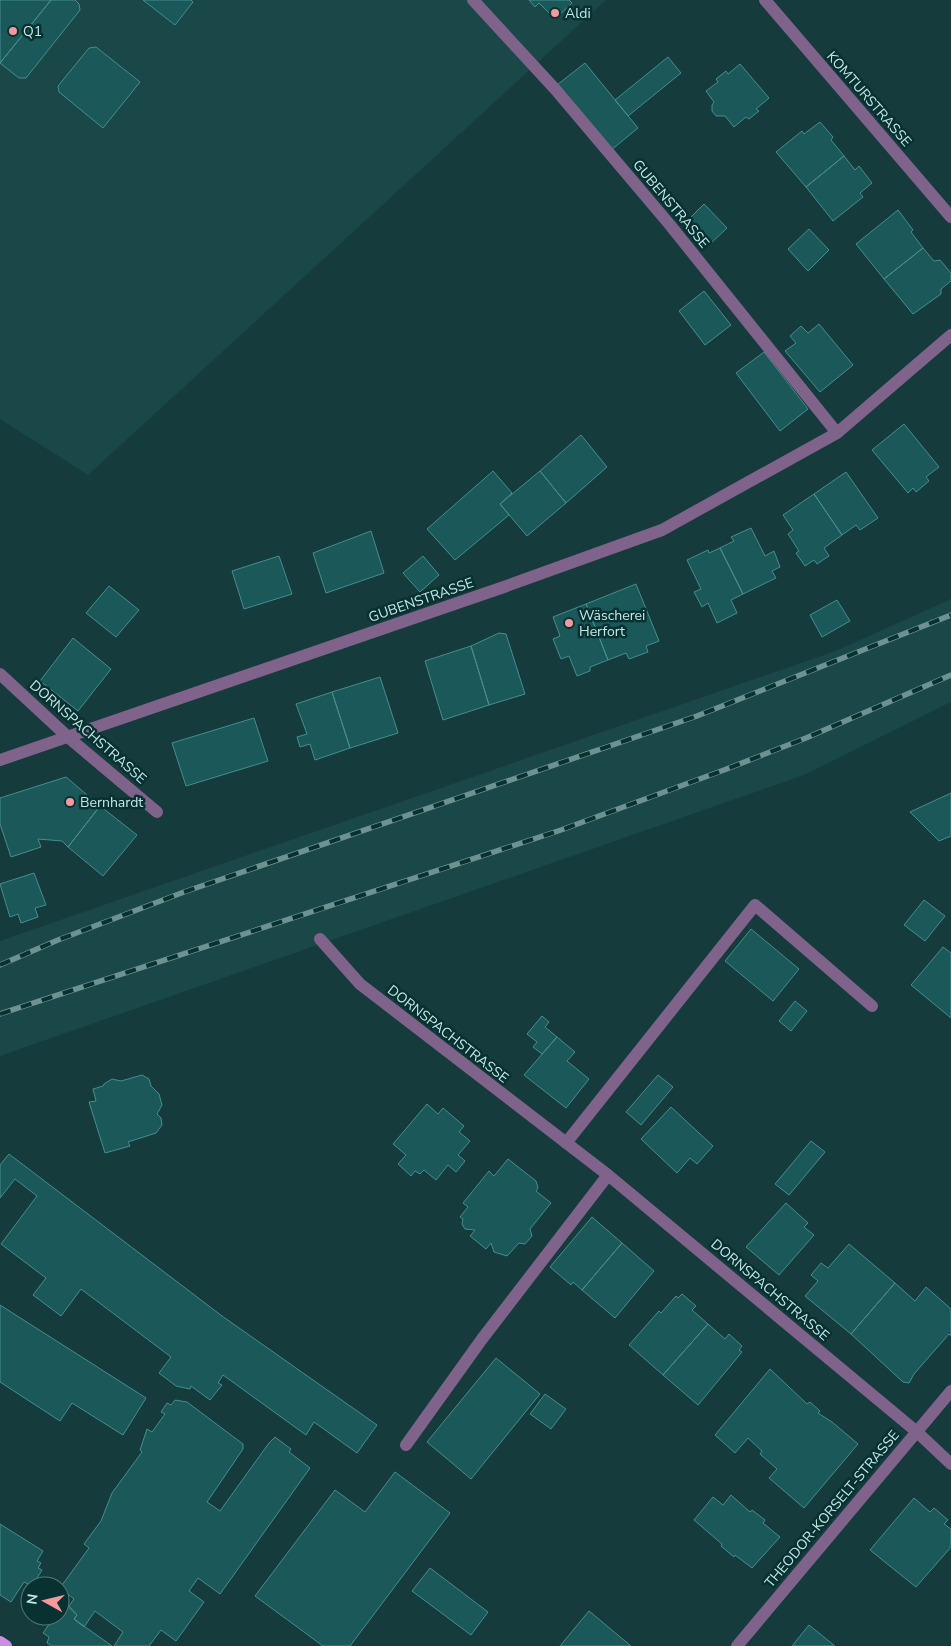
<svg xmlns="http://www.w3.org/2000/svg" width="951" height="1646" font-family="'Nunito Sans',sans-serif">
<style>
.built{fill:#1a4748}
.building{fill:#1a5859;stroke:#478e8f}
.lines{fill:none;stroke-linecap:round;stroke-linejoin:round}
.minor{stroke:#80638b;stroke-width:12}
.major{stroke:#ca8fe1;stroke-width:12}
.rail-casing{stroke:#6e9292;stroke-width:5.5}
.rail{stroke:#083131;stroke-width:4;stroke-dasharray:11;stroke-linecap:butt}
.poi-dot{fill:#f49a9f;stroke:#083131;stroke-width:2}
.labels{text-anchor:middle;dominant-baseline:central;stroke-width:5;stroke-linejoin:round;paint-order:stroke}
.poi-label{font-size:14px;fill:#c5e7e7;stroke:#083131;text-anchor:start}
.street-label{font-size:14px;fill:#c5e7e7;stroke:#083131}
</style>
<rect width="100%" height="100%" fill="#153b3c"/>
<path class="built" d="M0 0H606L88 475 0 419Z
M951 599V702L804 775 0 1056V941L838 650Z"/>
<path class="building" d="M0 0H51L0 63Z
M51 0H75L79 4 80 10 26 78H19L0 63Z
M143 0H191L193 2 175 25Z
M529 0H569L572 3 555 19 539 3 535 7Z
M96 47 140 82 103 128 59 92 58 86 89 48Z
M668 57 681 73 628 116 615 100Z
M585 63 638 128 610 151 557 85Z
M740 64 769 98 756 109 759 111 749 119 746 117 734 127 725 116H716L712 111V105L714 102 706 91 718 82 716 79 726 71 728 74Z
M820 122 833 137 831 140 844 156 806 187 776 152 802 131 804 134Z
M844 156 855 170 859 166 872 183 860 193 863 197 833 221 806 187Z
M704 204 727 228 709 245 686 222Z
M898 210 913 230 911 232 923 248 884 279 856 244Z
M809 229 829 250 808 271 788 249Z
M923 248 934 261 940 260 951 273V281L941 289V294L913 314 884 279Z
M704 291 731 325 705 345 679 311Z
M819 324 853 365 820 392 785 351 796 343 790 336 801 326 808 333Z
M764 352 808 409 780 431 736 373Z
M904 424 939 467 926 477 929 481 916 492 913 488 908 493 872 450Z
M581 435 607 467 566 503 540 471Z
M493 471 512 493 500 504 509 515 455 560 427 529Z
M540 471 566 503 527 536 500 504Z
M846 472 878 518 860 530 856 525 842 535 814 494Z
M814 494 842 535 824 548 829 556 817 564 814 560 805 566 796 553 799 551 788 534 793 530 783 515Z
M751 528 765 556 774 551 780 567 772 571 776 578 743 594 720 548 734 541 731 537Z
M371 531 384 573 326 593 313 553Z
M720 548 743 594 731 600 737 613 717 623 708 603 702 607 694 592 701 589 687 560 708 550 709 553Z
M279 556 292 594 244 609 232 571Z
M423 556 439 575 420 592 403 573Z
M636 584 659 641 646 646 648 652 629 659 626 653 608 660 586 604Z
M109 586 139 610 116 637 86 613Z
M837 600 850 621 822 637 810 615Z
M586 604 608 660 590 667V671L577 676 569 656 561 659 553 639 560 636 553 617Z
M499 633 506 634 525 694 489 705 471 646Z
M73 638 111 669 78 711 40 681Z
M471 646 489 705 443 720 425 661Z
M380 677 398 733 350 748 332 692Z
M332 692 350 748 315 760 310 744 300 747 297 737 307 734 296 704Z
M254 718 268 761 186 786 172 743Z
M66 777 100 806 68 847 62 841 38 839 41 847 11 857 0 824V798Z
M951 793V836L939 841 910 812Z
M100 806 137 835 103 876 68 847Z
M34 873 46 905 35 908 38 917 21 923 18 914 10 917 0 884Z
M924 900 945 916 925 941 904 925Z
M751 929 799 969 773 1001 725 961Z
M943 947 951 953V1018L911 985Z
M795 1001 807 1011 791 1031 779 1021Z
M542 1016 549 1022 545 1027 557 1037 542 1054 533 1047 537 1042 527 1034Z
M557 1037 575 1052 567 1061 589 1079 566 1108 524 1075Z
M142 1075 149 1079 151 1086 159 1094 162 1105 157 1114 161 1118 162 1125 156 1133 128 1142 130 1146 105 1153 89 1102 96 1101 93 1089 103 1086 104 1084 112 1079 121 1081Z
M658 1075 673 1087 641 1125 626 1112Z
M427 1104 438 1114 443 1108 464 1126 459 1132 470 1141 458 1155 465 1161 456 1172 448 1165 436 1180 424 1170 420 1174 415 1171 411 1176 398 1164 406 1155 393 1144Z
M671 1107 713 1146 697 1164 690 1158 677 1173 641 1139Z
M811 1141 825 1152 789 1195 775 1184Z
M9 1154 222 1316 377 1425 357 1453 314 1422 306 1435 223 1375 218 1383 222 1385 210 1400 191 1386 190 1389 176 1386 159 1373 171 1357 81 1289 61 1316 33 1295 46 1278 1 1244 37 1196 15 1179 0 1198V1165Z
M508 1159 536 1181 538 1188 536 1191 551 1203 530 1229 532 1236 525 1244 519 1243 507 1256 494 1252 491 1243 486 1249 470 1236 475 1230 465 1229 462 1224 463 1219 460 1217 468 1207 463 1203 489 1171 494 1176Z
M786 1203 808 1223 804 1227 814 1235 779 1275 746 1247Z
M592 1217 622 1243 582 1290 573 1282 571 1285 550 1267Z
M622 1243 654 1271 615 1318 582 1290Z
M849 1244 895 1283 851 1334 805 1296 818 1281 811 1275 821 1263 828 1268Z
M895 1283 915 1301 926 1287 951 1309V1336L949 1334 914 1374 909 1383 903 1382 851 1334Z
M682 1294 696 1306 692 1310 708 1324 663 1375 629 1345 659 1311 661 1313 676 1296 678 1298Z
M0 1305 146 1398 123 1435 72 1403 60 1421 0 1382Z
M708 1324 725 1339 729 1334 742 1346 739 1350 742 1352 698 1405 663 1375Z
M496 1358 540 1394 471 1479 427 1442Z
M770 1369 807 1404 810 1402 820 1411 818 1413 832 1422 858 1444 804 1508 769 1478 777 1469 760 1454 762 1451 748 1438 735 1453 715 1435Z
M545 1394 566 1409 551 1429 530 1414Z
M175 1400 187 1402 243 1444V1449L207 1502 220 1511 269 1443 275 1437 291 1449 289 1452 310 1468 220 1594 198 1578 189 1591 204 1602 176 1641 161 1630 149 1646H114L123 1632 95 1611 84 1627 74 1619 77 1615 69 1606 74 1599 60 1588 89 1548 84 1544 101 1521 112 1493 142 1452 140 1450 147 1429 152 1432 165 1414 161 1412 167 1403 171 1405Z
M395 1472 450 1513 350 1646H323L255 1596 335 1490 365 1512Z
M731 1495 750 1512 752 1510 765 1520 763 1523 780 1537 752 1568 735 1555 734 1557 721 1546 722 1544 694 1520 713 1497 723 1505Z
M914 1498 930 1512 934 1508 948 1520 944 1524 951 1529V1547L916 1587 870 1550Z
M0 1524 43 1551 37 1561 41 1563 38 1568 42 1570 32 1586 24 1582 11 1602 0 1595Z
M430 1568 488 1612 471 1635 412 1591Z
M64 1603 77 1615 74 1619 112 1646H52L47 1643 49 1637 43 1633 55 1616H60V1608Z
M589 1611 631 1646H560Z
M809 1625 835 1646H792Z"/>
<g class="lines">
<path class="minor" d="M473 0 555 89 670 225 837 433
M765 0 951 217
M0 674 69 738 157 812
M0 760 501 588 662 530 837 433 951 335
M320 939 360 984 608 1175 917 1432 951 1464
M566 1143 755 905 872 1006
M406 1445 482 1339 608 1175
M737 1646 951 1391"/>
<path class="major" d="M0 1642 6 1646"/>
<g class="rail-casing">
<path id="rail" d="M0 965 58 940 184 892 697 716 951 615
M0 1014 561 830 724 770 806 738 951 675"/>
</g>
<use href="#rail" class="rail"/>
</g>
<g class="poi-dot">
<circle cx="555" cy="13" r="5"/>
<circle cx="13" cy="31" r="5"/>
<circle cx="569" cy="623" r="5"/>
<circle cx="70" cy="802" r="5"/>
</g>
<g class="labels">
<g class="poi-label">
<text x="565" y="13">Aldi</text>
<text x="23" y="31">Q1</text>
<text x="579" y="615">Wäscherei<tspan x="579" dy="16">Herfort</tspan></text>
<text x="80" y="802">Bernhardt</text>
</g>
<g class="street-label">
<text transform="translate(869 99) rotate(49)">KOMTURSTRASSE</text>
<text transform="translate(671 204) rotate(50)">GUBENSTRASSE</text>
<text transform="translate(421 600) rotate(-19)">GUBENSTRASSE</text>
<text transform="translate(88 732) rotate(41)">DORNSPACHSTRASSE</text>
<text transform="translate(448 1034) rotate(38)">DORNSPACHSTRASSE</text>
<text transform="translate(770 1290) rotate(40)">DORNSPACHSTRASSE</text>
<text transform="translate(832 1509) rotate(-50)">THEODOR-KORSELT-STRASSE</text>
</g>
</g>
<g transform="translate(45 1601) rotate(278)"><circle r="24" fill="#083131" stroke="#547a7a"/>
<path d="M0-4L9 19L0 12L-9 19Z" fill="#f49a9f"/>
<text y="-8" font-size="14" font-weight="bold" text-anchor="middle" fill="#c5e7e7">N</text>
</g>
</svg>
